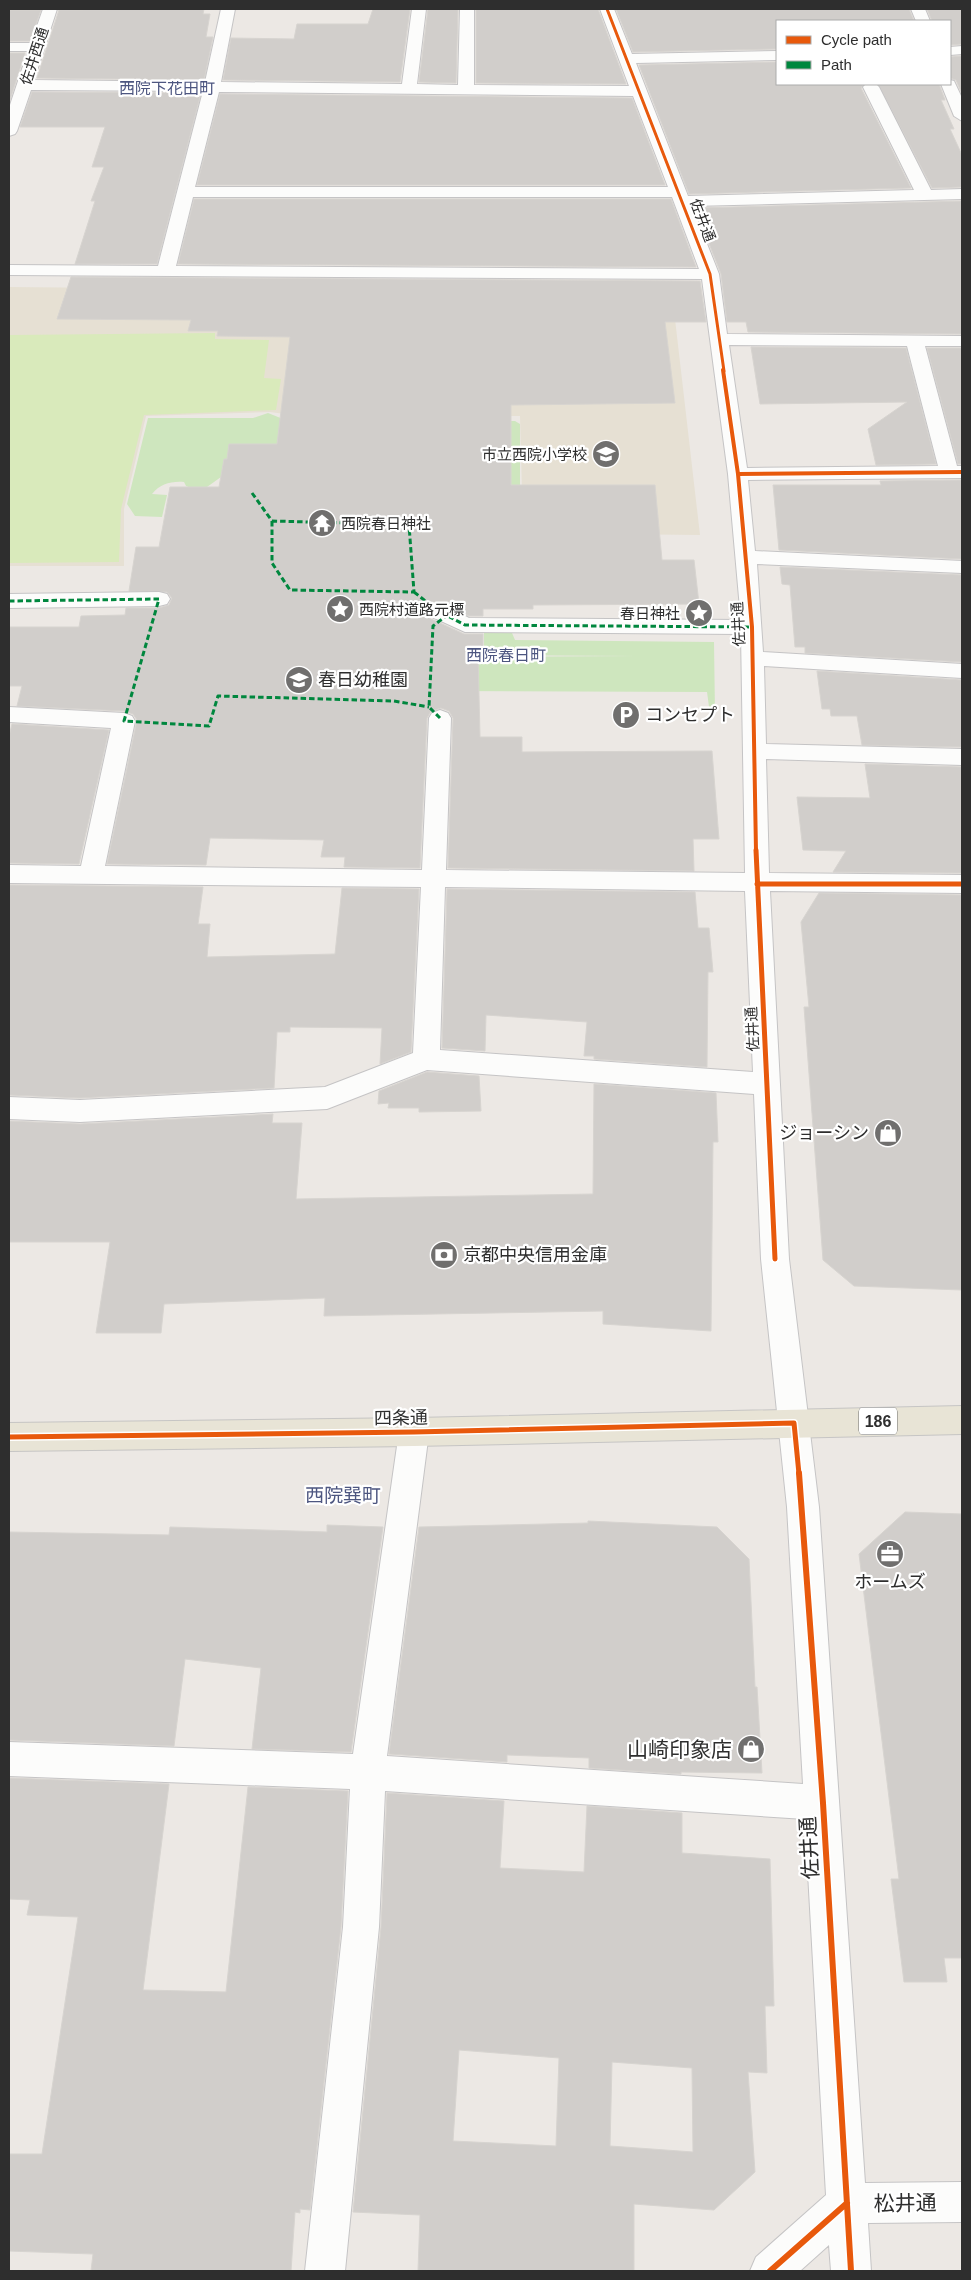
<svg xmlns="http://www.w3.org/2000/svg" width="971" height="2280" font-family="Arial,'Noto Sans JP',sans-serif">
<style>
.education{fill:#e6e0d3}
.green{fill:#cee6be}
.pitch{fill:#d9eabb}
.building{fill:#d1cecb;stroke:#d7d4d0;fill-rule:evenodd}
.lines{fill:none;stroke-linecap:round;stroke-linejoin:round}
.minor-casing{stroke:#c5c4c5;stroke-width:2}
.major-casing{stroke:#c6c5c4;stroke-width:2}
.minor{fill:#fcfcfb;fill-rule:evenodd}
.major{fill:#e8e4d6;fill-rule:evenodd}
.quiet{stroke:#00873e;stroke-width:3;stroke-dasharray:5.5 3;stroke-linecap:butt}
.cycleway-far3-casing{stroke:#fff;stroke-width:5}
.cycleway-far2-casing{stroke:#fff;stroke-width:6}
.cycleway-far1-casing{stroke:#fff;stroke-width:8}
.cycleway-casing{stroke:#fff;stroke-width:9}
.cycleway-far3{stroke:#e8590c;stroke-width:3}
.cycleway-far2{stroke:#e8590c;stroke-width:4}
.cycleway-far1{stroke:#e8590c;stroke-width:5}
.cycleway{stroke:#e8590c;stroke-width:6}
.labels{text-anchor:middle;dominant-baseline:central;stroke-width:4.5;stroke-linejoin:round;paint-order:stroke}
.far-street-label{font-size:15px;fill:#2e2e2e;stroke:#fff}
.far-poi-label{font-size:15px;fill:#2e2e2e;stroke:#fff;text-anchor:end}
.far-neighbourhood-label{font-size:16px;fill:#4d5680;stroke:#fff}
.shield{fill:#fff;stroke:#6d6d6d;stroke-width:1}
.shield-label{font-size:16px;font-weight:bold;fill:#2e2e2e}
.poi-label{font-size:18px;fill:#2e2e2e;stroke:#fff;text-anchor:start}
.street-label{font-size:18px;fill:#2e2e2e;stroke:#fff}
.neighbourhood-label{font-size:19px;fill:#4d5680;stroke:#fff}
.near-poi-label{font-size:21px;fill:#2e2e2e;stroke:#fff;text-anchor:end}
.near-street-label{font-size:21px;fill:#2e2e2e;stroke:#fff}
</style>
<rect width="100%" height="100%" fill="#ece8e4"/>
<path class="education" d="M9 287 672 293 700 535 516 533 522 492 520 416 285 414 270 412 146 416 124 509V566H9Z"/>
<path class="green" d="M268 413 283 419 515 421 520 424V490L221 477 200 492 186 486 184 482C171 481 160 484 152 494L167 495 162 517 135 516 127 504 148 418H253Z
M484 633H512L515 640 714 642 715 714H710L707 692 447 691V657L638 656 484 655Z"/>
<path class="pitch" d="M215 333V339L269 340 264 378 281 379 276 410 144 415 121 509 119 562 9 563V335Z"/>
<path class="building" d="M204 9 203 14H210L206 37H213L204 80 37 78 59 10Z
M373 9H410L400 82 223 80 231 38 294 39 297 24H368Z
M428 9H458L456 83 419 82Z
M476 9H598L626 84 476 83Z
M616 9H909L914 21H777V49L633 52Z
M927 9H962V44L950 45V21H932Z
M9 10H41L30 41H9Z
M9 53H25L9 103Z
M962 56V94L956 80 950 78V57Z
M777 62V84H864L861 88 911 188 689 194 639 65Z
M878 84H939L945 100H941L954 129H950L962 155V187L932 188Z
M32 92 201 93 157 264H75L95 201H91L104 167H92L105 127H20Z
M220 94 632 98 665 185H197Z
M194 199H671L696 267 178 264Z
M962 201V334L748 332 746 322H727L721 274 695 208Z
M71 277 700 281 706 322H665L675 403 511 405V485H655L662 560H694L699 604 533 605V609H483V616H469L438 602 430 604 425 610 429 618 464 634H483V654H478L480 737H522V752L712 751 719 839H693L694 871 448 868 453 718 449 711 441 708 431 711 427 718 420 868 344 867 345 857H321L324 840 210 838 206 865 107 864 137 720 133 714 124 711 17 706 22 686H9V627H79L81 616 125 615 126 608H159L169 605 172 598 167 592 129 591 136 547H159L170 487H219L224 459H227L229 444H277L290 337 217 336 218 331H188L191 320 57 319Z
M751 347 906 348 936 464 876 465 868 429 907 402 760 404Z
M927 348H962V464H958Z
M962 480V559L779 550 773 485H881L880 481Z
M780 567 962 575V662L805 653V647H795L790 585 782 584Z
M817 671 962 680V747L862 745 857 716H831L830 709H822Z
M12 724 109 730 79 864 9 863V736Z
M865 764 962 767V873L833 872 846 851 803 850 797 797 870 798Z
M9 885 203 887 198 924H210L207 957 335 954 342 888 419 889 411 1052 380 1064 382 1028 290 1027V1032H277L274 1088 80 1098 9 1095Z
M447 889 695 892 698 928H709L713 972H708L707 1067 594 1059V1056H584L587 1022 486 1015 485 1051 442 1048Z
M819 893 962 895V1290L854 1286 823 1260 804 1007H809L801 922Z
M427 1072 479 1076 481 1111 419 1112V1108H388L389 1103 378 1104 379 1091Z
M594 1084 716 1093 718 1142H713L711 1331 603 1324V1311L324 1316 325 1298 164 1304 161 1333H96L110 1242H9V1121L80 1124 273 1114 272 1123H302L296 1199 593 1194Z
M905 1512 962 1514V1958H944L947 1982H904L891 1879H899L859 1554Z
M588 1521 717 1527 749 1559 755 1687H757L762 1773 681 1772V1774L589 1768V1758L507 1755V1762L389 1754 419 1527 588 1523Z
M327 1525 383 1527 351 1752 252 1749 261 1668 185 1659 174 1746 9 1740V1532L169 1535 170 1527 327 1532Z
M9 1778 169 1784 143 1990 226 1992 248 1787 348 1791 341 1927 310 2210 300 2209V2213L295 2212 291 2271H91L93 2254 9 2251V2154H42L78 1917 27 1915 30 1900 9 1899Z
M387 1793 504 1801 500 1868 584 1872 587 1806 682 1813V1853L770 1859 774 2006H765L767 2073 748 2072 755 2172 714 2210 634 2204V2271H418L420 2215 353 2212 381 1927ZM459 2050 559 2058 556 2146 453 2141ZM612 2062 692 2068 693 2152 610 2146Z"/>
<g class="lines">
<g class="minor-casing">
<path id="minor" d="M43 9H57L34 80 205 82 221 9H235L221 82 402 84 412 9H426L417 84 458 85 460 9H474V85L629 86 600 9H614L632 54 777 51V60L636 63 688 196 914 190 863 87 866 84H876L879 87 931 190 962 189V199L692 206 719 274 727 334 962 336V346H925L957 466H962V478L748 480 755 551 962 561V573L757 564 763 652 962 664V678L764 666 766 744 962 749V765L766 759 769 873 962 875V893L770 891 789 1259 819 1507 865 2183 962 2182V2222L868 2223 871 2271H831L829 2245 800 2271H750L756 2257 826 2195 805 1819 385 1791 379 1927 345 2271H305L343 1927 350 1789 9 1776V1742L353 1754 399 1432 403 1422 414 1418 425 1422 429 1432 387 1756 803 1784 787 1507 761 1259 754 1094 427 1070 327 1109 80 1122 9 1119V1097L80 1100 325 1087 413 1053 421 887 9 883V865L81 866 111 728 9 722V707L124 713 132 716 135 721 105 866 422 870 429 718 432 713 440 710 448 713 451 718 446 870 745 873 741 634 465 632 430 616 427 611 430 606 438 604 446 606 469 618 741 620 728 474 702 279 9 275V265L158 266 203 91 31 90 17 131 15 134 9 136V108L28 51H9V43H31ZM219 92 633 96 668 187H195ZM193 197H672L699 269 176 266ZM729 345 907 346 938 466 747 468ZM445 887 745 891 753 1072 440 1050Z
M911 9H925L930 21H916Z
M962 46V54L950 55V47Z
M950 80 954 81 962 98V121L954 116 941 84H950Z
M159 592 167 594 170 599 167 604 159 606 9 608V594Z"/>
</g>
<g class="major-casing">
<path id="major" d="M962 1406V1434L414 1446 9 1451V1423L414 1418Z"/>
</g>
<use href="#minor" class="minor"/>
<use href="#major" class="major"/>
<path class="quiet" d="M252 493 272 521 346 523 347 513
M272 521V563L290 590 414 592 409 525 346 523
M414 592 438 611 465 625 752 627
M9 601 159 599 124 721 209 726 218 696 394 701 429 707
M440 718 429 707 433 626 446 616"/>
<g class="cycleway-far3-casing">
<path id="cycleway-far3" d="M607 9 710 274 724 371"/>
</g>
<g class="cycleway-far2-casing">
<path id="cycleway-far2" d="M723 370 738 474 752 627 756 851
M738 474 962 472"/>
</g>
<g class="cycleway-far1-casing">
<path id="cycleway-far1" d="M756 850 775 1259
M757 884H962
M9 1437 414 1432 794 1423 799 1474"/>
</g>
<g class="cycleway-casing">
<path id="cycleway" d="M799 1473 823 1803 851 2271
M770 2271 847 2203"/>
</g>
<use href="#cycleway-far3" class="cycleway-far3"/>
<use href="#cycleway-far2" class="cycleway-far2"/>
<use href="#cycleway-far1" class="cycleway-far1"/>
<use href="#cycleway" class="cycleway"/>
</g>
<defs>
<g id="school-disc" transform="scale(1.4375)"><circle r="9.5" fill="#706f6e" stroke="#fff"/><path d="M0-5L7-2L0 1L-7-2ZM-4 1L0 2.5L4 1V4Q0 6-4 4Z" fill="#fff"/></g>
<g id="temple-disc" transform="scale(1.4375)"><circle r="9.5" fill="#706f6e" stroke="#fff"/><path d="M0-6L5-2H3V0L6.5 2.5H4V6H1.5V3h-3V6H-4V2.5H-6.5L-3 0V-2H-5Z" fill="#fff"/></g>
<g id="sight-disc" transform="scale(1.4375)"><circle r="9.5" fill="#706f6e" stroke="#fff"/><path d="M0-6L1.8-2.2L6-1.7L2.9 1.2L3.7 5.4L0 3.3L-3.7 5.4L-2.9 1.2L-6-1.7L-1.8-2.2Z" fill="#fff"/></g>
<g id="parking-disc" transform="scale(1.4375)"><circle r="9.5" fill="#706f6e" stroke="#fff"/><path d="M-3.5-5.5H1a3.5 3.5 0 0 1 0 7H-1V5.5H-3.5ZM-1-3.4V-.6H.8a1.4 1.4 0 0 0 0-2.8Z" fill="#fff"/></g>
<g id="shop-disc" transform="scale(1.4375)"><circle r="9.5" fill="#706f6e" stroke="#fff"/><path d="M-5-2.5h2.3a2.7 3.5 0 0 1 5.4 0H5L5.5 6h-11ZM-1.5-2.5h3a1.5 2.3 0 0 0-3 0Z" fill="#fff"/></g>
<g id="bank-disc" transform="scale(1.4375)"><circle r="9.5" fill="#706f6e" stroke="#fff"/><path d="M-6-4H6V4H-6ZM0-2.3a2.3 2.3 0 1 0 0 4.6a2.3 2.3 0 1 0 0-4.6Z" fill="#fff"/></g>
<g id="office-disc" transform="scale(1.4375)"><circle r="9.5" fill="#706f6e" stroke="#fff"/><path d="M-6-3h4V-5.5h4V-3h4V5H-6ZM-1-4.5V-3h2v-1.5ZM-6 0V1H6V0Z" fill="#fff"/></g>
</defs>
<g fill-rule="evenodd">
<use href="#school-disc" x="606" y="454"/>
<use href="#temple-disc" x="322" y="523"/>
<use href="#sight-disc" x="340" y="609"/>
<use href="#sight-disc" x="699" y="613"/>
<use href="#school-disc" x="299" y="680"/>
<use href="#parking-disc" x="626" y="715"/>
<use href="#shop-disc" x="888" y="1133"/>
<use href="#bank-disc" x="444" y="1255"/>
<use href="#office-disc" x="890" y="1554"/>
<use href="#shop-disc" x="751" y="1749"/>
</g>
<g class="labels">
<g class="far-street-label">
<text transform="translate(34 56) rotate(-72)">佐井西通</text>
<text transform="translate(703 220) rotate(69)">佐井通</text>
<text transform="translate(738 624) rotate(-93)">佐井通</text>
<text transform="translate(752 1029) rotate(-93)">佐井通</text>
</g>
<g class="far-poi-label">
<text x="587" y="454">市立西院小学校</text>
<text x="341" y="523" text-anchor="start">西院春日神社</text>
<text x="359" y="609" text-anchor="start">西院村道路元標</text>
<text x="680" y="613">春日神社</text>
</g>
<g class="far-neighbourhood-label">
<text x="167" y="88">西院下花田町</text>
<text x="506" y="655">西院春日町</text>
</g>
<rect class="shield" x="859" y="1407.5" width="38" height="27" rx="4"/>
<g class="shield-label">
<text x="878" y="1421">186</text>
</g>
<g class="poi-label">
<text x="318" y="680">春日幼稚園</text>
<text x="645" y="715">コンセプト</text>
<text x="869" y="1133" text-anchor="end">ジョーシン</text>
<text x="463" y="1255">京都中央信用金庫</text>
<text x="890" y="1582" text-anchor="middle">ホームズ</text>
</g>
<g class="street-label">
<text transform="translate(401 1418) rotate(-1)">四条通</text>
</g>
<g class="neighbourhood-label">
<text x="343" y="1495">西院巽町</text>
</g>
<g class="near-poi-label">
<text x="732" y="1749">山崎印象店</text>
</g>
<g class="near-street-label">
<text transform="translate(809 1848) rotate(-93)">佐井通</text>
<text transform="translate(905 2203) rotate(-1)">松井通</text>
</g>
</g>
<rect width="971" height="2280" fill="none" stroke="#2e2e2e" stroke-width="20"/>
<rect x="776" y="20" width="175" height="65" fill="#ffffff" stroke="#ababab"/>
<rect x="786" y="36" width="25" height="8" fill="#e8590c" stroke="#ababab"/>
<text x="821" y="45" font-size="15" fill="#2e2e2e">Cycle path</text>
<rect x="786" y="61" width="25" height="8" fill="#00873e" stroke="#ababab"/>
<text x="821" y="70" font-size="15" fill="#2e2e2e">Path</text>
</svg>
